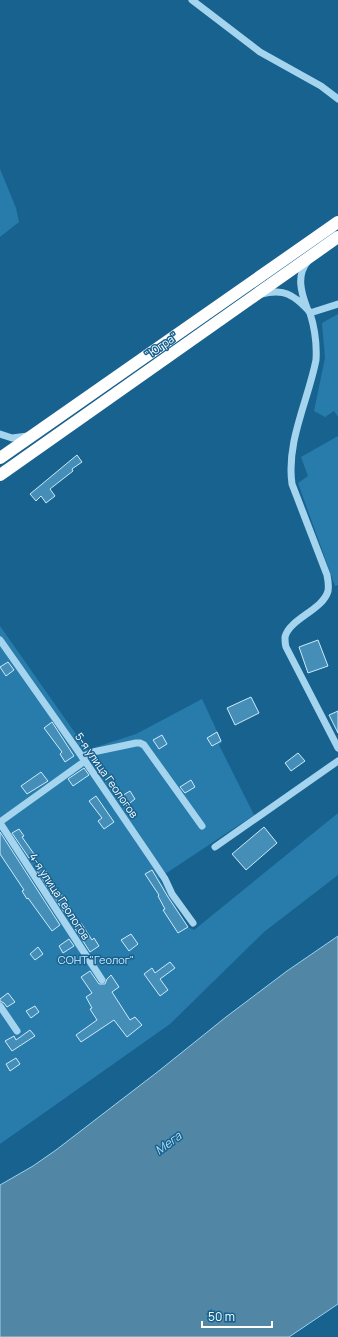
<svg xmlns="http://www.w3.org/2000/svg" width="338" height="1337" font-family="Manrope,sans-serif">
<style>
.green{fill:#287cab}
.water{fill:#5286a5;stroke:#98d2f1}
.building{fill:#458eb8;stroke:#cceafb}
.lines{fill:none;stroke-linecap:round;stroke-linejoin:round}
.minor{stroke:#a5d4ef;stroke-width:7}
.highway{stroke:#fff;stroke-width:12}
.labels{text-anchor:middle;dominant-baseline:central;stroke-width:3;stroke-linejoin:round;paint-order:stroke}
.street-label{font-size:11px;fill:#fff;stroke:#18628f}
.park-label{font-size:11px;fill:#cceafb;stroke:#18628f}
.water-label{font-size:12px;font-style:italic;fill:#b1ddf6;stroke:#18628f}
</style>
<rect width="100%" height="100%" fill="#18628f"/>
<path class="green" d="M0 169 16 208 19 222 0 237Z
M338 314V417L334 411 325 417 314 411 325 358 322 323Z
M338 436V585L335 586 298 483 308 476 301 457Z
M0 626 87 750 136 734 202 699 222 742 219 745 254 815 159 878 188 927 194 930 338 813V875L264 932 170 1024 0 1144Z"/>
<path class="water" d="M338 936V1304L289 1337H0V1185L33 1166 56 1150 160 1070 226 1017 287 971Z"/>
<path class="building" d="M77 455 82 462 72 469 73 471 50 489 55 496 46 503 41 496 36 501 30 494Z
M318 640 328 666 308 673 299 647Z
M8 662 14 670 6 676 0 667Z
M251 697 259 713 235 725 227 708Z
M338 711V733L329 715Z
M52 722 74 756 65 762 60 754 62 752 44 728Z
M217 732 221 741 212 746 207 738Z
M162 735 167 744 159 749 153 740Z
M298 753 305 761 291 771 285 763Z
M84 768 89 775 73 786 68 779Z
M41 772 48 781 27 794 21 786Z
M191 780 195 787 185 793 180 787Z
M130 791 135 799 126 806 120 797Z
M96 796 114 822 104 829 98 821 102 818 89 801Z
M264 827 277 843 246 870 232 854Z
M19 829 24 836 22 837 34 854 29 858 12 833Z
M0 832 60 925 52 931 28 898 27 899 22 891 24 890 0 854Z
M43 867 70 908 64 912 37 871Z
M152 870 168 897 188 927 178 933 163 910 165 909 158 896 159 895 145 874Z
M81 923 92 940 94 938 99 946 90 952 74 927Z
M131 934 138 944 129 951 121 940Z
M69 939 74 946 63 953 59 946Z
M38 947 43 954 35 960 30 954Z
M170 962 175 968 160 979 168 990 160 996 144 974 152 968 155 973Z
M90 971 99 984H105L107 979 111 975 119 987 112 992 130 1020 135 1017 142 1025 127 1037 114 1020 81 1042 76 1035 97 1020 90 1009 92 1008 86 997 92 993 81 977Z
M8 993 15 1002 7 1007 4 1003 0 1001V999Z
M35 1006 39 1012 31 1018 26 1011Z
M30 1030 35 1036 12 1051 5 1041 14 1036 16 1040Z
M16 1058 20 1064 10 1071 6 1064Z"/>
<g class="lines">
<path class="minor" d="M192 0 260 52 321 86 338 99
M261 294C278 290 288 291 302 304 305 307 308 309 310 313L338 304
M307 308C301 292 296 275 308 261
M310 313C315 329 317 344 316 360 308 401 286 442 292 484L327 575C328 580 329 585 328 591 323 610 289 619 285 637 285 640 285 644 286 647L338 748
M0 434 12 438 28 436
M0 640 85 761 151 858 165 879 172 894 193 923
M82 757 93 752 136 743H140L144 745 202 826
M0 822 85 761
M0 823 102 980
M215 847 338 761
M0 1006 17 1031"/>
<path class="highway" d="M0 458 338 222
M0 475 338 237"/>
</g>
<g class="labels">
<g class="street-label">
<text transform="translate(161 345) rotate(-35)">"Югра"</text>
<text transform="translate(107 775) rotate(55)">5-я улица Геологов</text>
<text transform="translate(60 896) rotate(57)">4-я улица Геологов</text>
</g>
<g class="park-label">
<text x="96" y="959">СОНТ "Геолог"</text>
</g>
<g class="water-label">
<text transform="translate(168 1143) rotate(-37)">Мега</text>
</g>
</g>
<path d="M202 1321v6h70v-6" fill="none" stroke="#ffffff" stroke-width="2"/>
<text x="208" y="1321" font-size="12" fill="#ffffff" stroke="#18628f" stroke-width="3" paint-order="stroke">50 m</text>
</svg>
